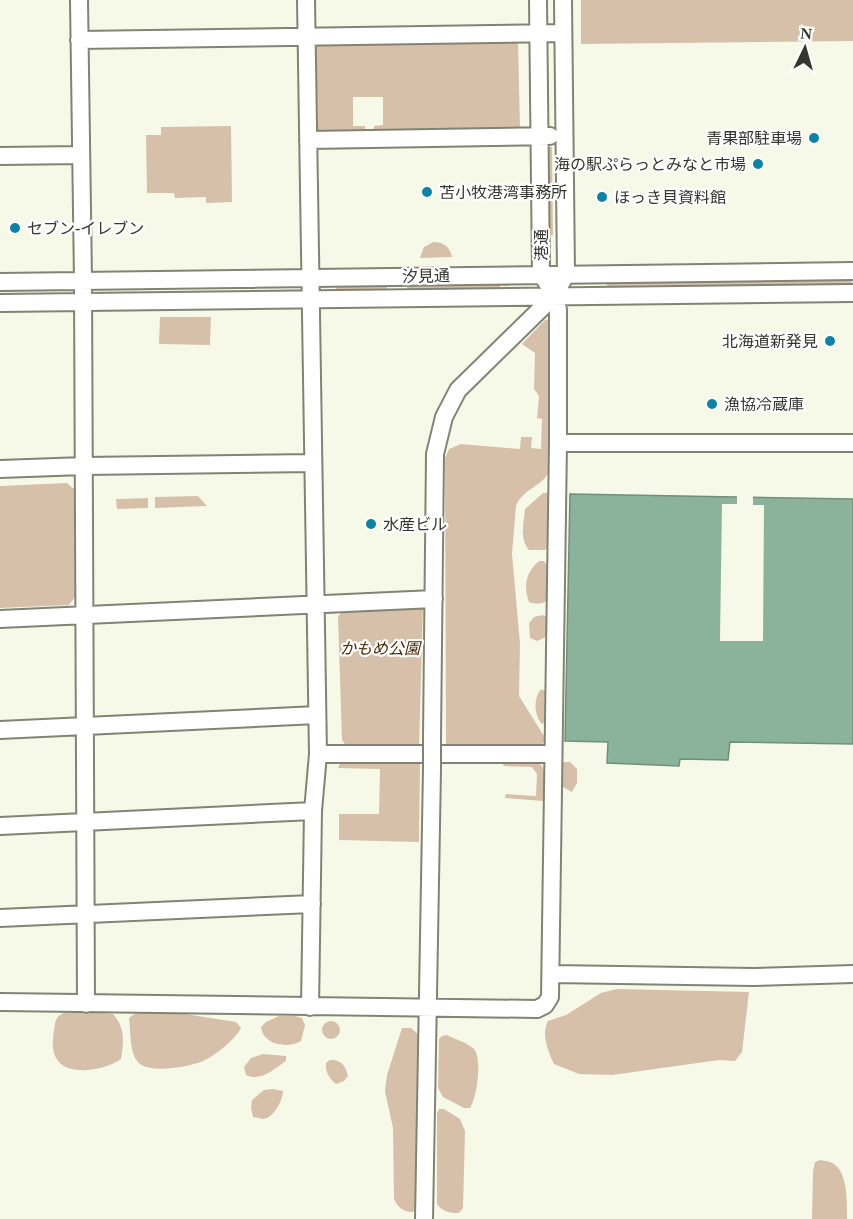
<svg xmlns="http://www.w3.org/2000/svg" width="853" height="1219" font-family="'Times New Roman','Noto Sans JP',serif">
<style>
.green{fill:#d7c0a9}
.water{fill:#8bb39b;stroke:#718e7b;stroke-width:1.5}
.pier{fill:#f7f9e8}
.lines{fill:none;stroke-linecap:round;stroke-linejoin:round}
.minor-casing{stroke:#818373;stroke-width:20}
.minor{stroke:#fff;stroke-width:16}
.minor-bridge-casing{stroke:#818373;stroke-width:20;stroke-linecap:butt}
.minor-bridge{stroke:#fff;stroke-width:16}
.poi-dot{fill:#0b82a8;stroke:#fff;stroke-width:2}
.labels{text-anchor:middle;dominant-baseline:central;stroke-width:4.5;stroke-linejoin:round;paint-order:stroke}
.poi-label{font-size:16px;fill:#353630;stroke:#fff;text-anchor:start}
.street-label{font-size:16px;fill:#353630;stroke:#fff}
.park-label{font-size:16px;font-style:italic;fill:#472901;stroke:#fff}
</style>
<rect width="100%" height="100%" fill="#f7f9e8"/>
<path class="green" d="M581 0H853V41L581 44Z
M518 42 520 128 374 131V126L383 125V97H353V126H365V132L318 133 316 45Z
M231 126 232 202 206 203V197L175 198 174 193H147L146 135H161V127Z
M548 147H552L553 235 549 236Z
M433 242C444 242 450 247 452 257L420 258 424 247Z
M852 279V284L607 286V281Z
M500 283V288L407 289V284Z
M387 285V290L336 291V286Z
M160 317H211L210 345 159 344Z
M549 319 552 323 550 470C544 486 522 489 516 506L512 554 520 644 519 696 544 736V742L539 747 450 746 446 744 445 458 449 449 461 444 520 449 521 437H532L531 448 541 449 542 419 537 418 539 396 534 389 535 353 522 344 545 320Z
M67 483 74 489 75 597 69 605 0 608V486Z
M543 493H547L549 495 548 546 545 550H529C519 539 524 523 525 509Z
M198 496 207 506 155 508V497Z
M148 498V508L117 509 116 499Z
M539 561H544L547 565 546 601C541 605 535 604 529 602 523 586 526 572 539 561Z
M423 606 419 749 347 747 342 740 338 616 348 607Z
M542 615 548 617 546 637 537 641 530 638 529 623 534 617Z
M541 689 546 691V722L542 724C534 715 533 699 541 689Z
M420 760 419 842 339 840V814H379L380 769 338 768 341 761Z
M507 760C549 761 545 760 543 801L505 798 506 794 536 796 537 774 532 767 503 766 504 763Z
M564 762H570L577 769V783L572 792 561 786V763Z
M617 989 749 992 742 1052 735 1061 719 1060 612 1075 579 1074 554 1064C548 1051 541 1034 548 1021L566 1015 601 993Z
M76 1011 113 1014C125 1027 124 1042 121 1059 106 1070 67 1078 56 1058 51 1049 53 1039 54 1030 55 1024 55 1017 62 1014 65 1012 72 1012 76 1011Z
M166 1011 236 1022 241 1028C236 1039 213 1057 203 1061 189 1067 151 1074 139 1063 129 1054 131 1031 129 1018L134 1014Z
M279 1016H295L302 1018 305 1025 301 1041C288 1049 263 1045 261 1027L266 1022Z
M322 1030a9 9 0 1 1 18 0a9 9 0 1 1-18 0Z
M402 1028H411L418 1034 422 1043 418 1206 413 1212C404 1212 398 1208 394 1199L393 1128 385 1091 387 1075Z
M447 1035C454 1039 466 1042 473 1048 483 1056 477 1098 470 1108H464L443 1097 438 1088 439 1039 442 1036Z
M263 1054 286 1056V1061C274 1069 261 1082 246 1075L244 1067 251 1058Z
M330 1060C341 1059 346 1066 348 1076L344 1081 336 1084C329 1078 325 1072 326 1063Z
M273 1089 283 1091C283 1100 274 1118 263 1119 262 1119 255 1117 253 1117L251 1108 252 1100 264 1090Z
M439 1109H444L460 1119 465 1131 463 1208 459 1213C450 1213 442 1212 437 1204V1113Z
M820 1160C825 1161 830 1161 834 1164 848 1173 847 1204 847 1219H812L813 1171 815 1162Z"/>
<path class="water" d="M570 494 853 499V744L730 742 728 760 680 759 679 766 607 763 608 742 565 741Z"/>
<path class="pier" d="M737 494H753V505H764L763 641H720L722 504H737Z"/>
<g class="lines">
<g class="minor-casing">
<path id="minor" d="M79 0 83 281 86 1004
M306 0 318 754 313 811 310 1007
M79 40 563 33
M308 140 550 136
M0 156 81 155
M0 282 853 271
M0 303 853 293
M558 443H853
M0 469 84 466 313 463
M0 619 434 599
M0 730 317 715
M432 738 435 454 444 417 458 390 555 295 566 274 563 0
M318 754H553
M0 826 313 811
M0 918 312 904
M552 974 754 977 853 974
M0 1002 537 1009 545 1005 550 997 558 443V310L555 295 541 274 538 0
M424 1219 432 769"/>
</g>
<use href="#minor" class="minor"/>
<g class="minor-bridge-casing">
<path id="minor-bridge" d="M432 769V738"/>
</g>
<use href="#minor-bridge" class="minor-bridge"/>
</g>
<g class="poi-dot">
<circle cx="814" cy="138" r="6"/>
<circle cx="758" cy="164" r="6"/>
<circle cx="427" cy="192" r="6"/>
<circle cx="602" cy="197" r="6"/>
<circle cx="15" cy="228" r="6"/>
<circle cx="830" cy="341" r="6"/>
<circle cx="712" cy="404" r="6"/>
<circle cx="371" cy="524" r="6"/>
</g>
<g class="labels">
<g class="poi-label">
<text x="802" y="138" text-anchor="end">青果部駐車場</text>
<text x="746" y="164" text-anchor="end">海の駅ぷらっとみなと市場</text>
<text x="439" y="192">苫小牧港湾事務所</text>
<text x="614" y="197">ほっき貝資料館</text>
<text x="27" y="228">セブン-イレブン</text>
<text x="818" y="341" text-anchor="end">北海道新発見</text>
<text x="724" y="404">漁協冷蔵庫</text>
<text x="383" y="524">水産ビル</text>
</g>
<g class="street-label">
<text transform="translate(541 245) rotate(-90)">港通</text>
<text transform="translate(426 276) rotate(-1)">汐見通</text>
</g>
<g class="park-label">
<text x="380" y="648">かもめ公園</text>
</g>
</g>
<g transform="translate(805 48) rotate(5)" stroke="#ffffff" stroke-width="4.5" paint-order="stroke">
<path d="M0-4.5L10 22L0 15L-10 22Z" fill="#353630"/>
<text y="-9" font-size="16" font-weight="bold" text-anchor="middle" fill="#353630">N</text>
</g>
</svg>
